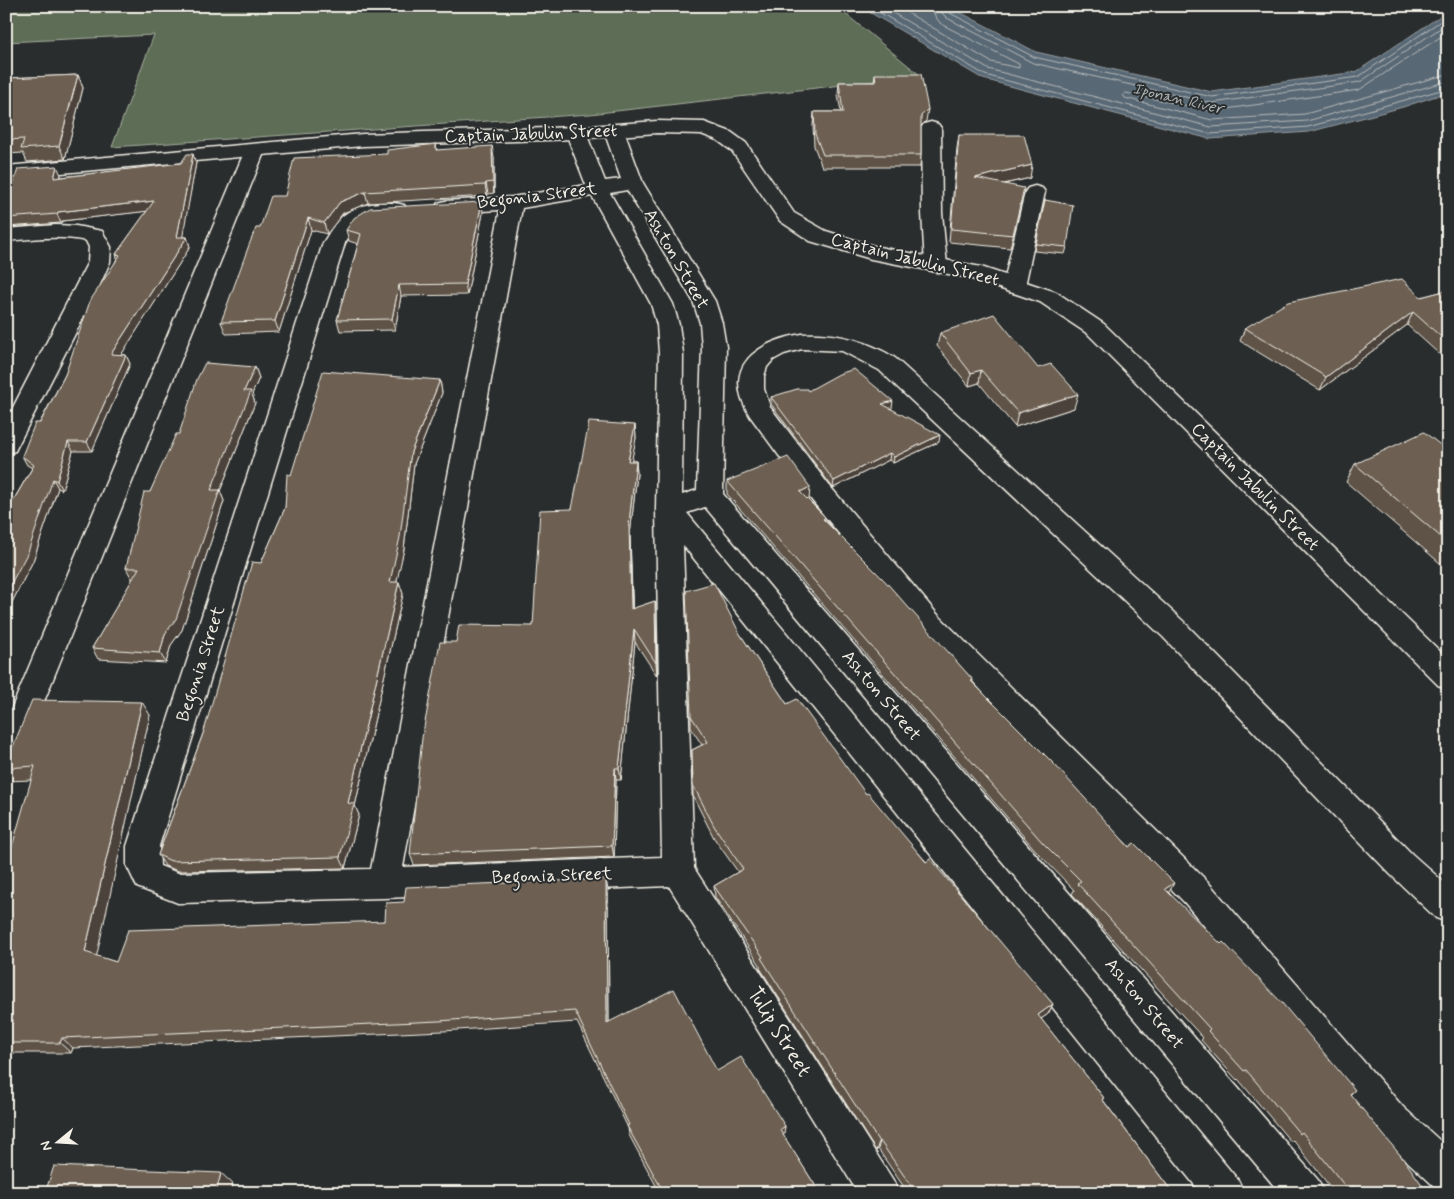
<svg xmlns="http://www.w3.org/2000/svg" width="1454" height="1199" font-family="Mynerve,sans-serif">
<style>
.green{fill:#5d6d56;stroke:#a8af9f}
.water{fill:#586774;stroke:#969ea2}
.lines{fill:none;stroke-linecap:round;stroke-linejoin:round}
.shore{stroke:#b6baba;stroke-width:1}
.minor-casing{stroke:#f4f1e8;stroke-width:3}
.tertiary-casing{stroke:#f4f1e8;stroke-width:3}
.minor{fill:#2a2d2e;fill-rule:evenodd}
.tertiary{fill:#2a2d2e;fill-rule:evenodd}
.wall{fill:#5e5347;stroke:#f4f1e8}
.shaded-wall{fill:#4c433a;stroke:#f4f1e8}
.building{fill:#6d6053;stroke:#f4f1e8}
.labels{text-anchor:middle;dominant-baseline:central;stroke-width:4;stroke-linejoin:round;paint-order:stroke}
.far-water-label{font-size:16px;font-style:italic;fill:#aeb3b4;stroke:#2a2d2e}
.street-label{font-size:18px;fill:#f4f1e8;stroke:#2a2d2e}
.near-street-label{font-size:21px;fill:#f4f1e8;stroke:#2a2d2e}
</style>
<rect width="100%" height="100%" fill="#2a2d2e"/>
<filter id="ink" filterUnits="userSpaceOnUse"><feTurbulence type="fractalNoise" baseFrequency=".02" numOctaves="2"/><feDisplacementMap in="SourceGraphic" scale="10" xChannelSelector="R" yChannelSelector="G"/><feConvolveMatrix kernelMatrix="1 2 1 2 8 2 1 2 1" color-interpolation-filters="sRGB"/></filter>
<g filter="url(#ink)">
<path class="green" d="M6 6H836L921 76 590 114 112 147 154 35 6 42Z"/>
<path class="water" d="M859 6H948L1036 52 1212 92 1356 72 1448 11V92L1403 107 1309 132 1210 139 983 79Z"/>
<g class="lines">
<path class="shore" d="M869 6 985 75 1210 134 1308 127 1448 88
M881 6 988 69 1211 127 1307 121 1448 81
M896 6 991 62 1019 68V64L941 24 935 16 933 6
M940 6 942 13 947 18 1033 63 1212 103 1360 82 1448 23
M947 6 950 13 1034 57 1212 97 1358 77 1448 16
M1448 32 1359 90 1212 111 1126 93 1123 95 1125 98 1212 120 1305 114 1448 74"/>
<g class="minor-casing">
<path id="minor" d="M931 122 938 124 941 128 942 213 947 265 944 270 936 272 928 270 925 265 922 213 921 128 924 124Z
M614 125 621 127 624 131 643 183 715 301 722 323 726 347 723 494 1318 1180 1324 1193H1280L705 507 687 513 1238 1180 1244 1193H1201L683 545 694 868 893 1180 899 1193H858L669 886 384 898 178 903 137 887 127 866V846L323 243C329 233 335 222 344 215 358 203 387 200 404 205L407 209 404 213C373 221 365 210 345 243L159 846 160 866 178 873 371 869 500 210 445 213 438 211 435 207 438 203 445 201 512 197 586 185 566 133 569 129 576 127 583 129 586 133 605 181 621 179 604 131 607 127ZM627 190 693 301 700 323 702 347 697 490 682 495 683 353 679 325 673 304 610 193ZM592 196 651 304 657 325 659 353 656 509 662 857 403 867 522 208Z
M255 144 262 146 265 150 21 759 17 768 6 772V722L245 150 248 146Z
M1035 186 1042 188 1045 192 1025 286 1022 291 1014 293 1006 291 1003 286 1025 192 1028 188Z
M56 225 76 226 102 231 111 247 110 262 98 289 18 445 15 451 6 454V421L88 262 89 247 86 241C60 235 33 239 6 241V229Z
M802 334C837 332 866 340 895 358L1183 621 1412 854 1448 886V922L1436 918 1390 874 1163 637 879 370 842 351 802 349 784 354 773 360 767 367 764 376V389L770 407 828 484 938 615 1207 881 1403 1107 1448 1148V1193L1435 1187 1377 1133 1185 903 918 631 810 498 750 416C720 366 757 342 802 334Z"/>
</g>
<g class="tertiary-casing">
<path id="tertiary" d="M657 121 704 122 731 132 746 143 794 213 826 231 874 246 981 267 1056 292 1104 324 1448 659V689L1438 685 1088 334 1040 302 969 278 871 259 810 241 780 221 732 151 717 140 701 134 657 133 576 139 363 146 6 178V166L363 134 576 127Z"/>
</g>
<use href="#minor" class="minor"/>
<use href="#tertiary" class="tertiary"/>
</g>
<path class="wall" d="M875 74 926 121 921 126V155L920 167H822L814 146 813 125 814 112H841L838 95 839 82H874Z
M78 75 83 88 65 159 27 162 23 153 6 154V78Z
M959 135 1030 178 1004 184 1021 201 1010 248 949 242 957 148Z
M436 144 437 150 494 158V193L488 194 487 196 368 203 343 213 327 234 311 230 279 332 226 334 221 322 260 228 285 196 387 154Z
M196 163 182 237H187L190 247 121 355H126L130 364 92 451H73L62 490 58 488 33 561 6 614V513L32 468 27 465 22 456 65 375 117 258 116 254 147 211 62 221 61 223 7 227 6 226V206L61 175 60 177Z
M1045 200 1067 247 1065 254 1034 251Z
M483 213 467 295 401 296 395 330 340 331 337 320 358 244 349 241 346 230Z
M1448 290V362L1407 325 1320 390 1240 341 1245 328 1421 297Z
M940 333 1038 368 1074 408 1015 427 979 383 969 386 937 346Z
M255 367 259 378 252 394 255 403 220 491 224 501 182 630 171 645 166 663 98 659 92 648 133 579H132L126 568 150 492 179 434Z
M440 380 442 393 414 464 404 549 396 582H399L403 594 355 806 359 815 345 868 178 871 165 866 158 855 204 731 261 563 285 508 291 475Z
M808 391 892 408H890L939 442 893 463 889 460 833 488 771 404V397Z
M635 425 636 438 631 461H636L637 474 630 535 632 609 655 601 657 676 635 642 621 780H616L614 857 414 865 410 854 456 642 533 626 572 509Z
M1448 451V570L1346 482 1355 464Z
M727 481 809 500H808L825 520 973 680V682L1168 892 1355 1090 1350 1095 1428 1193H1335L1293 1140 1291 1142 1238 1079 1237 1080 1201 1040 1203 1038 1072 894 1074 890 1038 853 727 494Z
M740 634 787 704 866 794 1053 1004 1048 1014 1041 1019 1104 1098 1103 1100 1173 1193H908L878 1149 876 1151 760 968V965L715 897 714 886 738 872 714 838 693 796 692 750 702 745 691 728V716Z
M150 715 96 956 116 962 385 921 404 902 608 890 609 1022 717 1071 785 1126 783 1135 820 1193H660L629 1135 628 1128 577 1022 443 1031 73 1048 71 1053H6V868L32 780 6 781V757Z"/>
<path class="shaded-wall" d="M78 75 83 88 65 159 59 146Z
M928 109 926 121 919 128 921 116Z
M492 146 494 158V193L493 182Z
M193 154 196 163 181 246 177 237Z
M1032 165 1030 178 973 191 975 178Z
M57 166 61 175 58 187 54 178Z
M486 183 488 194 487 196 485 185Z
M365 192 368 203 343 213 327 234 324 223 340 202Z
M154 201 158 210 62 221 61 223 57 214 58 212Z
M482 202 483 213 467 295 465 284Z
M308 218 311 230 279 332 275 321Z
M187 237 190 247 116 363 111 354Z
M399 285 401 296 395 330 392 319Z
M1413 312 1407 325 1320 390 1326 377Z
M126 355 130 364 92 451 87 442Z
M255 367 259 378 252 394 255 403 220 491 224 501 182 630 171 645 166 663 160 653 165 634 211 490 244 391Z
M981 370 979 383 969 386 971 373Z
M440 380 442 393 414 464 404 549 394 594 390 582 411 452Z
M1078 394 1074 408 1015 427 1018 413Z
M893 401 892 408 881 411 882 404Z
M635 425 636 438 629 474 628 461Z
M940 435 939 442 893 463 894 457Z
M68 442 73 451 62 490 57 481Z
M890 453 889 460 833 488 834 481Z
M636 461 637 474 630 535 633 621 629 523Z
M53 479 58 488 33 561 6 614V593Z
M810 487 809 500 799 504 800 492Z
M399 582 403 594 355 806 359 815 345 868 340 857 348 803Z
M655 601 656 614 657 676 656 663Z
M634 629 635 642 621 780 619 768Z
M142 702 150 715 95 963 85 952Z
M615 768 616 780 614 857 612 846Z
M606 879 608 890 609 1033 607 1023Z
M1174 883 1168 894 1165 889Z
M1053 1004 1048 1014 1034 1024 1038 1015Z
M62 1038 73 1048 71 1053 60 1043Z
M785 1126 784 1135 779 1138 780 1130Z
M880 1141 878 1149 876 1151 879 1142Z
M221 1173 233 1184 231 1193H216Z"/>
<path class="building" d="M875 74H921L928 109 921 116V155H823L815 134 814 112H843L839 82H876Z
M78 75 59 146 21 149 24 139 6 140V78Z
M959 135H1024L1032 165 975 178 1024 188 1013 235 951 229Z
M436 144V150L492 146 493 182 486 183 485 185 365 192 340 202 324 223 308 218 275 321 221 322 249 245 256 228H260L271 196H285L294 158 387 154V150Z
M187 154H193L177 237H187L111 354 126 355 87 442H68L57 481 53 479 28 552 6 593V513L34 465 22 456 35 423H40L65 375 90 301 120 255 116 254 154 201 58 212 57 214 6 218V206L18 169 57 166 54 178 181 163Z
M1045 200 1073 205 1067 247 1036 244Z
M482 202 465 284 399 285 392 319 337 320 361 234 346 230 354 218 370 208Z
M1402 279 1421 297 1448 290V343L1413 312 1326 377 1245 328 1288 302Z
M994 314 1038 368 1051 364 1078 394 1018 413 981 370 971 373 940 333Z
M205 363 255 367 244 391H251L211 490H220L176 619 165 634 160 653 92 648 139 568H126L144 492H150L176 434H179L197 379Z
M854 369 893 401 882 404 940 435 894 457 890 453 834 481 771 397 797 389H807L808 391 839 374Z
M323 371 440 380 411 452 400 537 390 582H399L348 803 354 804 340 857 171 861 158 855 204 731 252 562 261 563 285 508 287 474 291 475Z
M589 422 635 425 628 461H636L629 523 631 609 655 601 656 663 634 629 619 768H615L612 846 410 854 422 738 440 642H456L459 625 533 626 540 510 572 509Z
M1424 432 1448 451V543L1355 464Z
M788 457 810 487 800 492 825 517 823 519 885 581 973 680 971 681 1055 765 1129 847 1134 843 1174 883 1165 889 1221 944 1223 942 1282 1003 1355 1090 1350 1094 1405 1161 1428 1193H1358L1353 1186 1348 1190 1302 1132 1300 1134 1246 1070 1244 1071 1208 1031 1210 1029 1077 883 1081 881 1042 842 727 481Z
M714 583 740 634 787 704 797 699 866 794 868 793 926 862 930 859 1053 1004 1038 1015 1104 1098 1102 1099 1173 1193H916L880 1141 879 1142 761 958 763 957 714 886 743 869 714 826 693 785 692 750 708 742 691 716 686 591Z
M32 700 142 702 85 952 116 962 128 930 385 921 386 903 404 902 406 887 606 879 607 1023 674 989 717 1071 741 1057 785 1126 780 1130 820 1193H664L627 1126 629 1125 575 1011 439 1021 62 1038 60 1043H6V868L35 766 6 768V757L9 756Z
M54 1166 221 1173 216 1193H45Z"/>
</g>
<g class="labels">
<g class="far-water-label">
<text transform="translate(1178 99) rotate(13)">Iponan River</text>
</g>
<g class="street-label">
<text transform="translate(531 134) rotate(-2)">Captain Jabulin Street</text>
<text transform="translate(537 196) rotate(-7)">Begonia Street</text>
<text transform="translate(676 259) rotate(60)">Ashton Street</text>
<text transform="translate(915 260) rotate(14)">Captain Jabulin Street</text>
<text transform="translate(1255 487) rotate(45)">Captain Jabulin Street</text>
<text transform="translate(201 664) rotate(-72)">Begonia Street</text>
<text transform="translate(881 696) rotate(50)">Ashton Street</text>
<text transform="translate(552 876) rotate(-2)">Begonia Street</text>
<text transform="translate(1144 1004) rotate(50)">Ashton Street</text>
</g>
<g class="near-street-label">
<text transform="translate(779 1032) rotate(58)">Tulip Street</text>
</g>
</g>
<rect width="1454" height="1199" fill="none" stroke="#2a2d2e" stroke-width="25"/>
<rect x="12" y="12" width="1429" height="1174" fill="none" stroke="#f4f1e8" stroke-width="2" filter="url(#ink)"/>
<g transform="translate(58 1142) rotate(252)" stroke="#2a2d2e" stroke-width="4" paint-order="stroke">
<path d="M0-4L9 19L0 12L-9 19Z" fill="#f4f1e8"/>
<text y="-8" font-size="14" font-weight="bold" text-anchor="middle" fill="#f4f1e8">N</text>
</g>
</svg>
